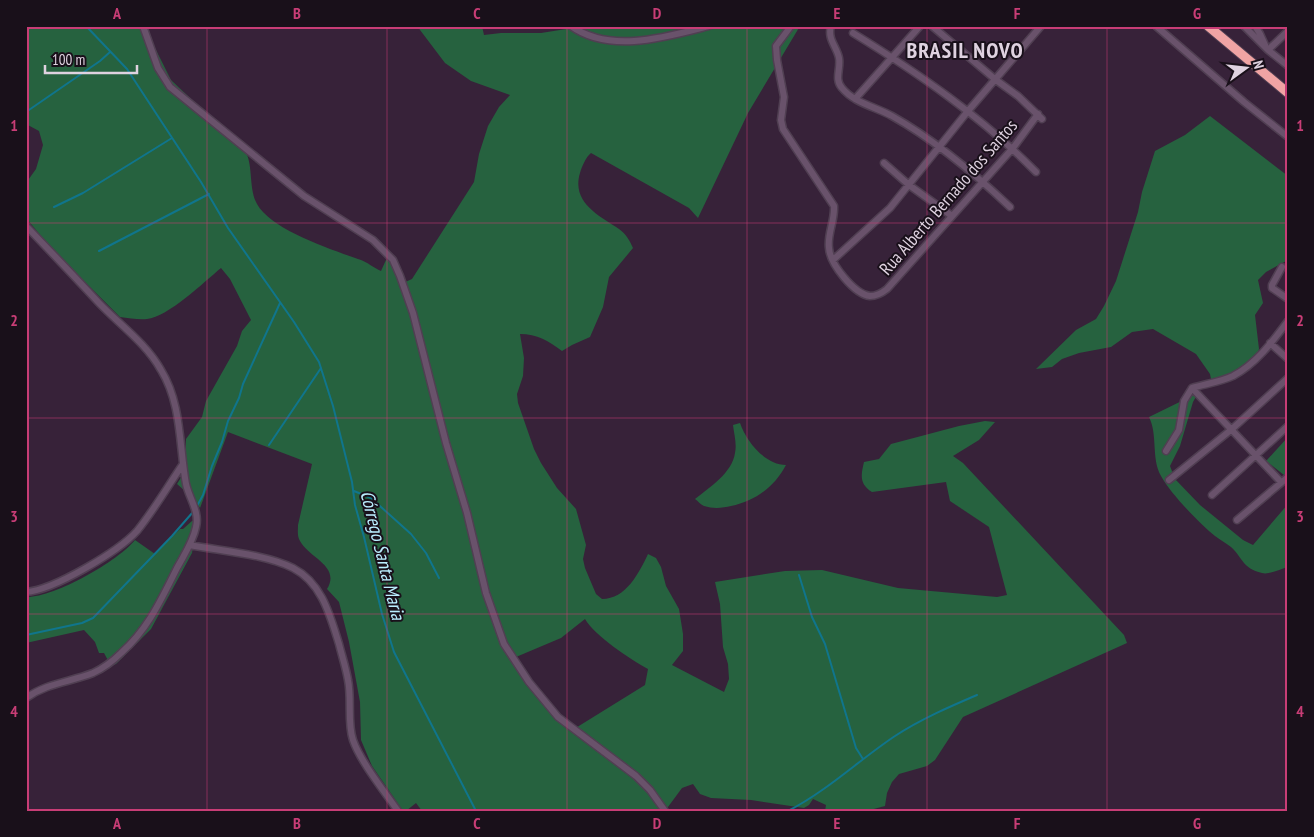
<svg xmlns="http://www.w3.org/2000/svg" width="1314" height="837" font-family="'PT Sans Narrow',sans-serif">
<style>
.green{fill:#26623f;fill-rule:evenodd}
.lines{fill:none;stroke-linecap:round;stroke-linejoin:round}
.stream{stroke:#10758c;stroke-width:2}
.minor-casing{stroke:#503f52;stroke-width:9}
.highway-casing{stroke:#503f52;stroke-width:11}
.minor{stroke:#69526b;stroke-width:6}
.highway{stroke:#f0a4a4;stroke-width:9}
.grid{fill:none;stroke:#c83d76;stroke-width:1;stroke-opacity:0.55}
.labels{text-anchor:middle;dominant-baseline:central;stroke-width:4;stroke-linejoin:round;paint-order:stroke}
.street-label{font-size:18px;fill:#dfd2e0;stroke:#19101a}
.water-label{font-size:19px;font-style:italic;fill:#baeefe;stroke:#19101a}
.district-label{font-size:22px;font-weight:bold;letter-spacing:1px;fill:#dfd2e0;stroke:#19101a}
.neatline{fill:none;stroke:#c83d76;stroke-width:2}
.grid-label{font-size:16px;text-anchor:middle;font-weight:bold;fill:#c83d76}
</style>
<rect width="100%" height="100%" fill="#372239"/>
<path class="green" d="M26 26H146L154 46 171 80 244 149C254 163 248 188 257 204 271 230 333 250 361 260 367 262 374 268 381 271L386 260 390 259 403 283 412 279 474 182 479 154 488 126 499 107 510 95 471 81 445 63 417 26H482L484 35 501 33H541L585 26H800L748 113 698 218 689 208 591 153C586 157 582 166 580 173 571 203 600 216 619 229 626 234 630 241 633 248L609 277 603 307 590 337 572 345 562 351C549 341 537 334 520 334L524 358 523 376 517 394 518 403 534 449 541 463 557 488 576 509 586 545 583 559 585 568 596 594 602 599C626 599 639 573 648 554L656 558 661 567 666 586 679 609 683 634V651L672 665 724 692 729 679 728 664 723 647 720 604 715 582 785 571 822 570 898 588 997 597 1007 595 989 527 950 501 946 482 872 492C859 484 861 475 864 462L879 459 891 444 959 426 985 421 995 422 979 440 953 456 963 463 1124 635 1127 643 963 717 935 760 927 766 899 774 892 782 887 793 885 806 866 811H825L826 805 813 799 809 805 804 808 751 800 711 798 700 794 693 784 682 788 665 811H422L416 803 406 811H403L372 766 361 740 360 702 349 642 339 602 327 589C341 566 309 558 300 541 297 536 298 531 298 525L312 464 228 432 200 508 192 497 177 484 185 471 186 439 202 417 206 401 237 346 242 331 251 320 230 279 221 268C204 282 168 317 147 319 139 320 129 318 120 317L51 248 26 218V183L36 169 43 145 39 131 26 124ZM585 619C596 637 630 659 648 669L645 685 574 729C552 707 531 685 516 657L561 638Z
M1210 116 1288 176V260L1266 272 1258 280 1263 303 1255 315 1259 349 1256 360 1212 384 1210 374 1196 354 1153 329 1132 332 1111 347 1079 353 1062 359 1052 367 1036 369 1076 330 1096 319 1104 306 1116 281 1138 212 1142 192 1155 151 1185 135Z
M1198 393 1193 402 1180 446 1170 466 1175 479 1200 505 1243 540 1253 545 1288 504V567C1280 569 1269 575 1262 573 1242 568 1243 558 1231 547 1226 543 1220 540 1215 536 1200 524 1170 493 1161 476 1151 458 1158 435 1149 417Z
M740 423C746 441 765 465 786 465 775 486 756 501 731 506 723 508 713 509 704 506 701 505 698 501 695 499 710 487 732 473 735 453 737 444 734 434 733 425Z
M1288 437V474L1284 475 1266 461Z
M192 521 197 522 192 553 151 629 116 664 111 666 104 653H99L95 642 84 630 26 643V597C54 598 118 561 135 540L155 554 180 529H183Z"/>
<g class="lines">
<path class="stream" d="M86 26 127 69 201 182 228 228 294 322 319 362 333 406 352 482 355 505 364 537 382 614 394 652 476 811
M26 112 100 61 110 52
M54 207 83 193 172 138
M99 251 209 194
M269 445 321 368
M354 491 371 498 411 534 426 553 439 578
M197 506 203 495 212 466 222 442 228 421 239 398 243 384 280 303
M799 575 812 617 825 644 856 748 863 759
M26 635 82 623 93 618 172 536 193 512
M788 811C827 791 859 760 895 736 921 719 949 707 977 695"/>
<g class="minor-casing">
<path id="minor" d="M143 26 158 68 170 87 304 196 373 240 393 260 400 276 413 313 446 443 467 513 486 593 504 644 529 682 558 717 636 776 650 790 665 811
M571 26C610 54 666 37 709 26
M791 26 776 46 777 60 784 97 781 120 783 129 834 206C835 221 827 234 829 248 830 264 854 294 870 296 877 296 882 293 887 289L1013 148 1038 114
M831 26C827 39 837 47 839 58 841 69 834 79 842 88 854 103 876 107 892 116 935 140 974 173 1010 207
M932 26 996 80 1018 96 1042 119
M1156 26 1244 102 1288 137
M1244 26 1268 50 1288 66
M1255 26 1260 34 1265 45
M853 33C918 73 982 117 1036 172
M1268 50 1288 31
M855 99 920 26
M884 163 909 185 952 216
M26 226C51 252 75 277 99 303 120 325 146 343 161 370 182 404 179 446 186 484 189 498 200 512 196 527 193 542 184 555 177 568 161 600 148 629 121 653 113 661 104 668 93 673 70 682 47 683 26 698
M833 260 890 208 968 111 1041 26
M1282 267 1272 285V288L1288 299
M1270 343 1288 359
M1192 388 1281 482
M1166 451 1179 430 1184 401 1192 388C1205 384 1220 382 1233 376 1256 364 1273 341 1288 321
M1169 480 1232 429 1288 378
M1212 495 1288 426
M1237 520 1288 477
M190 545C221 551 265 554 293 568 322 583 330 615 339 644 342 656 346 668 348 680 352 699 347 723 353 740 360 761 385 792 398 811
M26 592C54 590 119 551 137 531 154 510 168 486 183 464"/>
</g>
<g class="highway-casing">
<path id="highway" d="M1208 26 1288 93"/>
</g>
<use href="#minor" class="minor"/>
<use href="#highway" class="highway"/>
</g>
<path class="grid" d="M207 26V811M387 26V811M567 26V811M747 26V811M927 26V811M1107 26V811M26 223H1288M26 418H1288M26 614H1288"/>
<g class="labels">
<g class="street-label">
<text transform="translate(948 197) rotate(-49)">Rua Alberto Bernado dos Santos</text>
</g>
<g class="water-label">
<text transform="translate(383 555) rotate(76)">Córrego Santa Maria</text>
</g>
<g class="district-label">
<text x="965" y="50">BRASIL NOVO</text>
</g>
</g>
<rect width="1314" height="837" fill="none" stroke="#19101a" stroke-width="55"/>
<g transform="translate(1246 68) rotate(75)" stroke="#19101a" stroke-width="4" paint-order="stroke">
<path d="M0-4L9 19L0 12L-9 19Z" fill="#dfd2e0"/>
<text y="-8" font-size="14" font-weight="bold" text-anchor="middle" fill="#dfd2e0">N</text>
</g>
<path d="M45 65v8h92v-8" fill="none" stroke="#dfd2e0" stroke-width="2.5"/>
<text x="52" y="65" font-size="15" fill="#dfd2e0" stroke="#19101a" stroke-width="4" paint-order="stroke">100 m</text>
<rect x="28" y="28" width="1258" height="782" class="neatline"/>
<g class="grid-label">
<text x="117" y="19">A</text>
<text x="297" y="19">B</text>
<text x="477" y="19">C</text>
<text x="657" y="19">D</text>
<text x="837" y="19">E</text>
<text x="1017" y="19">F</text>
<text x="1197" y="19">G</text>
<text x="14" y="131">1</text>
<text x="1300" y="131">1</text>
<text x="14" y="326">2</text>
<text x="1300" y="326">2</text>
<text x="14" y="522">3</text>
<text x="1300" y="522">3</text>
<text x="14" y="717">4</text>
<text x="1300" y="717">4</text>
<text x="117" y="829">A</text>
<text x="297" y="829">B</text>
<text x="477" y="829">C</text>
<text x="657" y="829">D</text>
<text x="837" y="829">E</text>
<text x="1017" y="829">F</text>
<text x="1197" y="829">G</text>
</g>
</svg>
